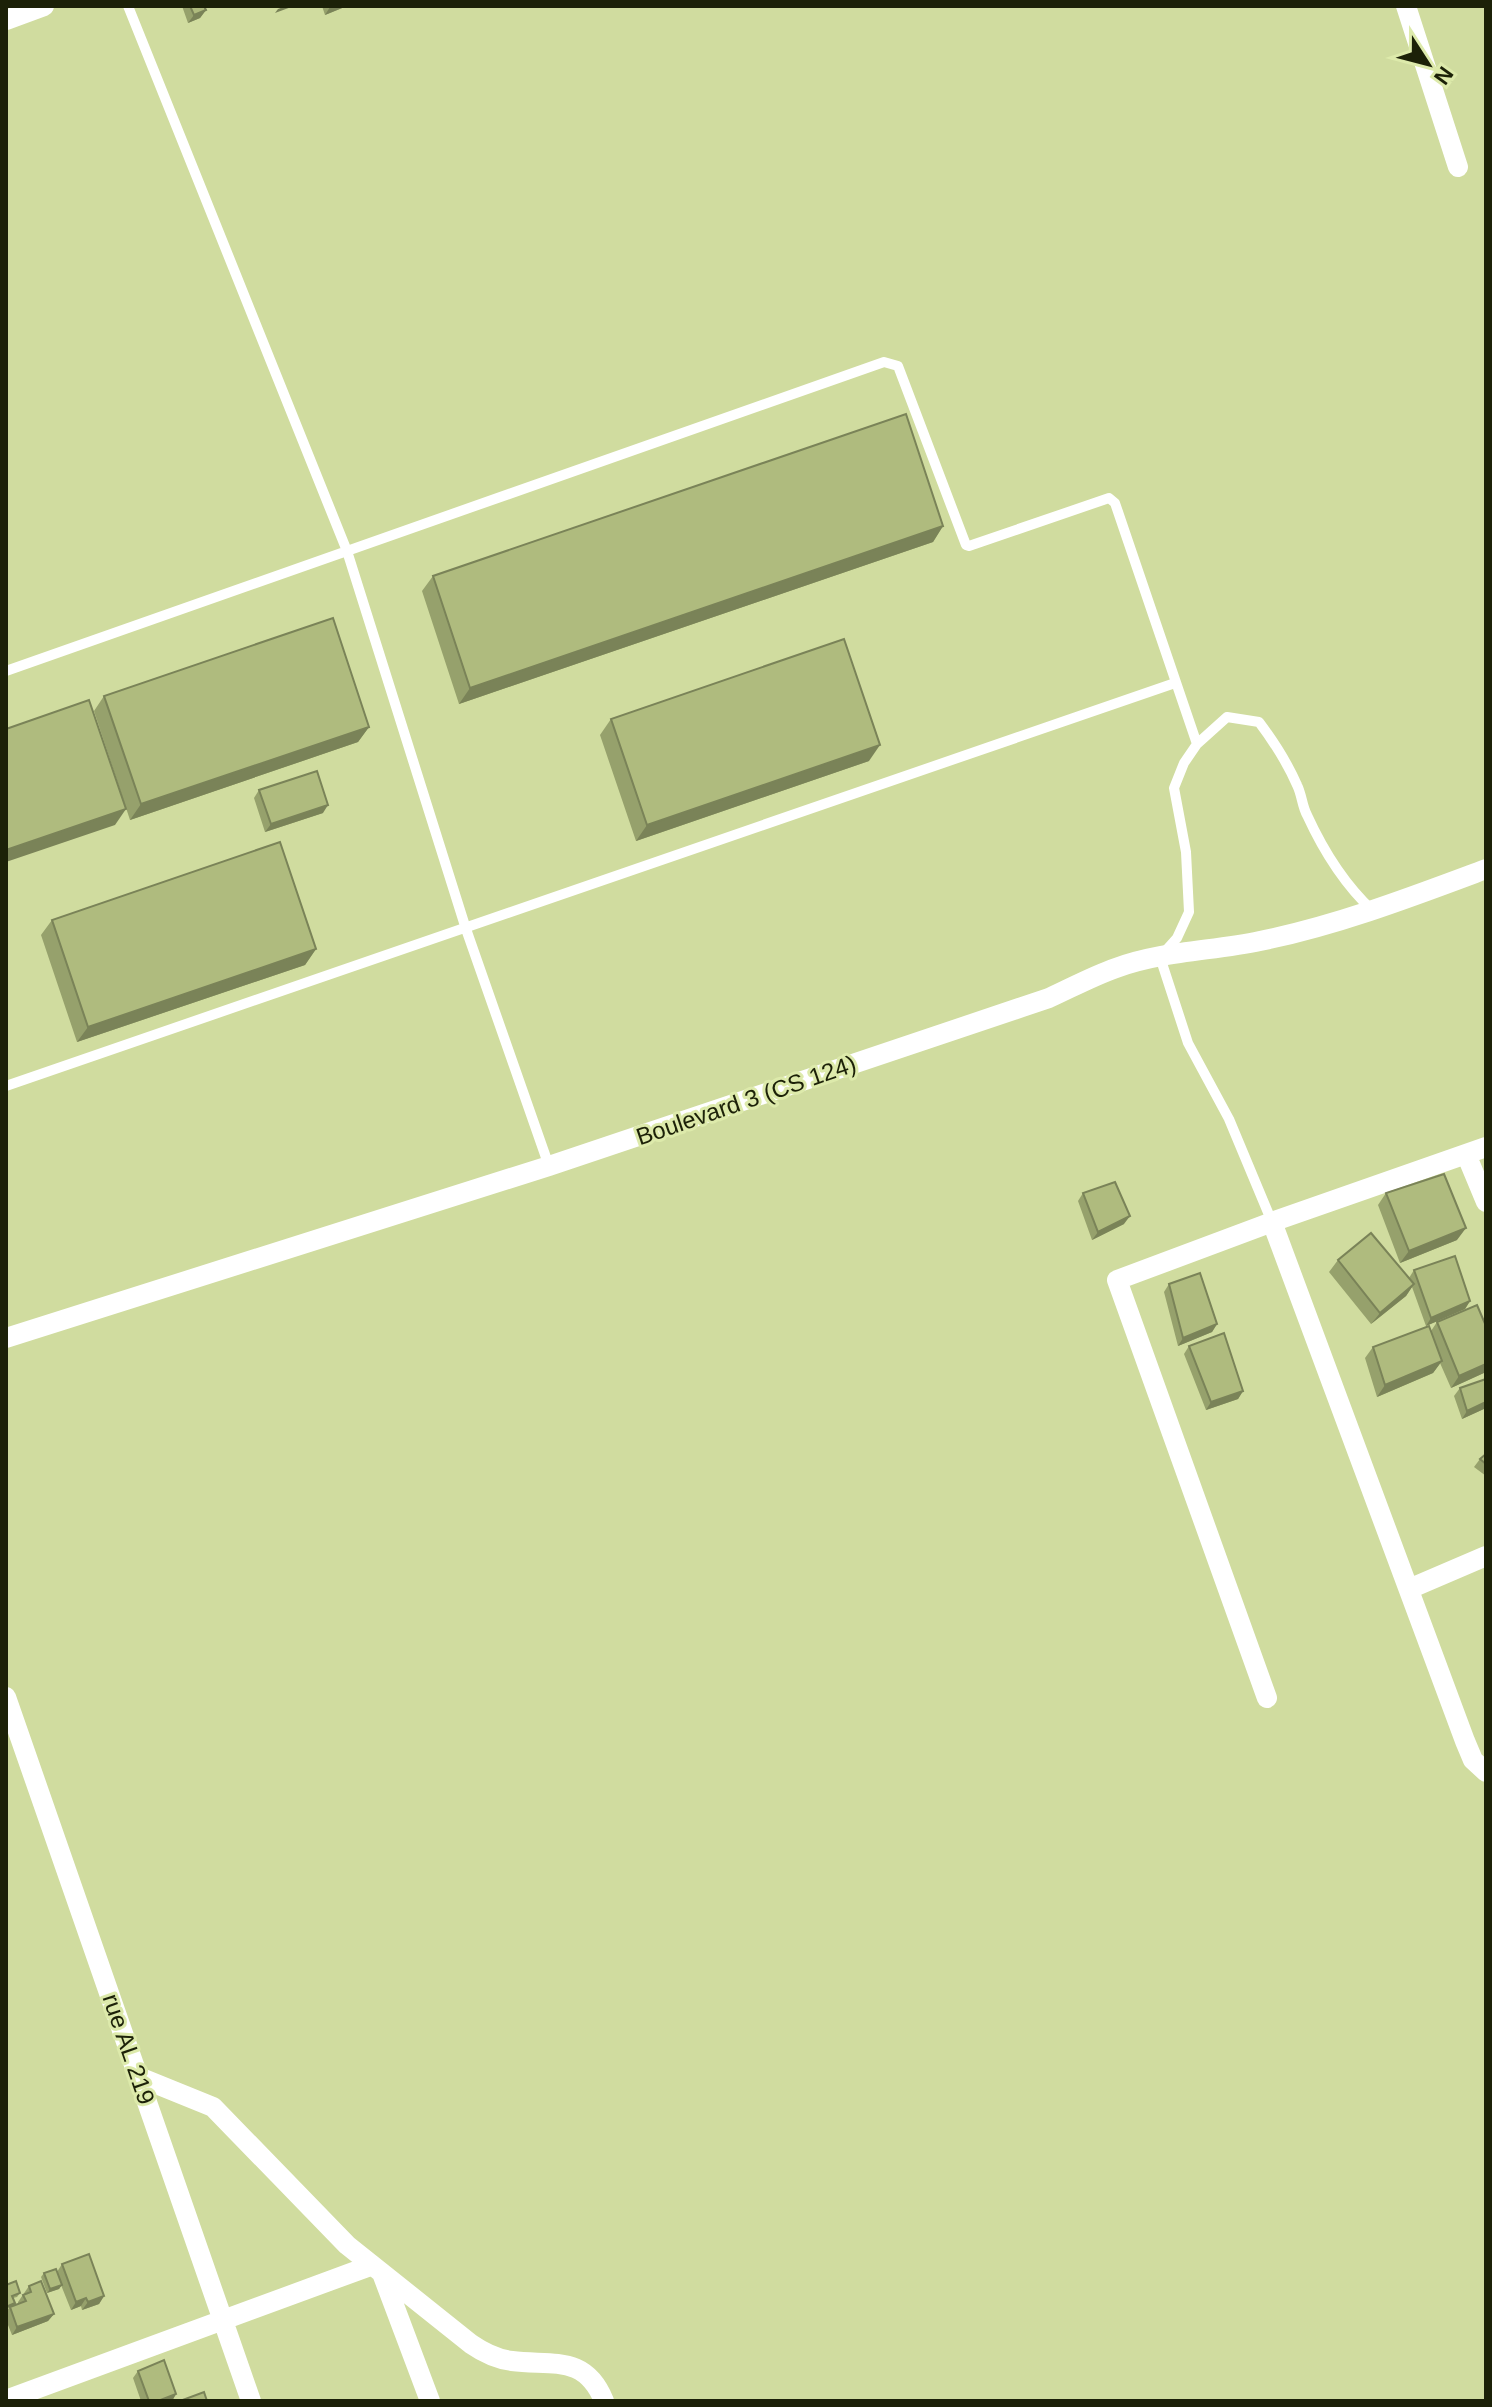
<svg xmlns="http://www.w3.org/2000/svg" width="1492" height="2407" font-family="Arial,sans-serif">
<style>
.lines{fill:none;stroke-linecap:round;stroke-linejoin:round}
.lane{stroke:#fff;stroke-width:10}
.street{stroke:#fff;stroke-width:20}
.wall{fill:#96a16c}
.shaded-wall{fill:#7a8358}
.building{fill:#afbb7e;stroke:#7a8358;stroke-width:2}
.labels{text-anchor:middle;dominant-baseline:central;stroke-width:6;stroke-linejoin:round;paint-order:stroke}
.street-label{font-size:24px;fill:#1c2108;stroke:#ddeaab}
</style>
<rect width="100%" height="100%" fill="#d0dc9f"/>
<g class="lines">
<path class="lane" d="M128 6 347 551 466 929 549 1166
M6 671 884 362 898 366 966 545 969 546 1109 498 1115 503 1197 744
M6 1086 1175 683
M1272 1222 1229 1119 1188 1043 1160 957 1177 938 1189 912 1186 852 1174 788 1184 763 1197 744 1227 717 1259 722C1274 742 1287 762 1297 785 1302 795 1302 806 1307 815 1323 850 1345 885 1373 911"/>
<path class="street" d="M1406 6 1458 167
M6 20 44 6
M1466 1154 1486 1202
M1272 1222 1465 1741 1473 1760 1486 1772
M6 1338 549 1166 1049 998C1071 988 1093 976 1116 968 1162 951 1213 951 1260 941 1338 925 1411 897 1486 869
M1409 1589 1486 1556
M6 1697 251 2401
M1267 1698 1117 1280 1272 1222 1486 1147
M139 2077 213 2107 347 2245 471 2344C484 2353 496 2359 512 2361 552 2366 585 2354 604 2401
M383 2276 430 2401
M6 2400 370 2266"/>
</g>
<path class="wall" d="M182 6H204L206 10 200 18 188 23Z
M322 6H347L325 15Z
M943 526 933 542 459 704 422 591 433 576Z
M104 696 369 727 358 742 130 820 94 711Z
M611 719 869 761 636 841 600 735Z
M259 790 323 813 265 832 254 798Z
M52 920 316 949 305 965 77 1042 41 935Z
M1083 1193 1124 1224 1092 1240 1078 1201Z
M1386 1193 1457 1240 1400 1263 1378 1205Z
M1338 1260 1409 1278 1414 1270 1470 1301 1465 1309 1426 1326 1412 1287 1406 1296 1371 1324 1329 1272Z
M1169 1284 1217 1324 1212 1332 1178 1346 1164 1292Z
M1437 1322 1486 1372 1451 1388 1440 1363 1433 1373 1377 1397 1365 1358 1373 1347 1431 1331Z
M1189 1346 1243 1391 1238 1399 1206 1410 1184 1354Z
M1460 1388 1486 1408 1462 1419 1454 1396Z
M1486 1454V1476L1474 1467 1480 1459Z
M62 2264 104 2296 99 2304 82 2310 81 2306 71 2310 61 2285 59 2289 47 2293 41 2277 44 2273 57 2272Z
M6 2285 20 2293 17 2297 13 2298 15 2303 13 2306 18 2304V2302L29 2286 54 2314 48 2321 12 2335 6 2320V2312L9 2308 6 2309Z
M138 2371 176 2394 172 2401H141L133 2378Z"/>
<path class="shaded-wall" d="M286 6H294L275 13 278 9Z
M333 6H347L325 15 330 7Z
M206 10 200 18 188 23 194 15Z
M943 526 933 542 459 704 470 688Z
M369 727 358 742 130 820 141 804Z
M880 745 869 761 636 841 647 825Z
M328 805 323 813 265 832 271 824Z
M126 809 115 825 6 862V850Z
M316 949 305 965 77 1042 88 1027Z
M1130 1216 1124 1224 1092 1240 1098 1232Z
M1466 1228 1457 1240 1400 1263 1409 1251Z
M1414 1284 1406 1296 1371 1324 1380 1313Z
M1470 1301 1465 1309 1426 1326 1431 1318Z
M1217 1324 1212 1332 1178 1346 1183 1338Z
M1442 1361 1433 1373 1377 1397 1385 1385Z
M1486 1364V1372L1451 1388 1459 1376Z
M1243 1391 1238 1399 1206 1410 1211 1402Z
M1486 1402V1408L1462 1419 1467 1411Z
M62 2285 59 2289 47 2293 50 2289Z
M104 2296 99 2304 82 2310 88 2302Z
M86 2298 81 2306 71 2310 76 2302Z
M54 2314 48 2321 12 2335 17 2327Z
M176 2394 172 2401H158Z"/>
<path class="building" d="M190 6H204L206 10 194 15Z
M906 414 943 526 470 688 433 576Z
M333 618 369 727 141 804 104 696Z
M844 639 880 745 647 825 611 719Z
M89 700 126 809 6 850V729Z
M317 771 328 805 271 824 259 790Z
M280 842 316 949 88 1027 52 920Z
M1444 1174 1466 1228 1409 1251 1386 1193Z
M1115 1182 1130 1216 1098 1232 1083 1193Z
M1371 1233 1414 1284 1380 1313 1338 1260Z
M1455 1256 1470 1301 1431 1318 1414 1270Z
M1200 1273 1217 1324 1183 1338 1169 1284Z
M1477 1305 1486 1326V1364L1459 1376 1437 1322Z
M1429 1326 1442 1361 1385 1385 1373 1347Z
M1224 1333 1243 1391 1211 1402 1189 1346Z
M1486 1379V1402L1467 1411 1460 1388Z
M1486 1454V1464L1480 1459Z
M89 2254 104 2296 88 2302 86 2298 76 2302 62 2264Z
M56 2269 62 2285 50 2289 44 2273Z
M16 2281 20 2293 12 2296 15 2303 6 2307V2285Z
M41 2281 54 2314 17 2327 10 2307 26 2301 23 2295 31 2292 29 2286Z
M164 2360 176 2394 158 2401H149L138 2371Z
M204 2392 207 2401H180Z"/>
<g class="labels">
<g class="street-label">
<text transform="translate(746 1100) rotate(-19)">Boulevard 3 (CS 124)</text>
<text transform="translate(129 2049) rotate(71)">rue AL 219</text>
</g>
</g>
<rect width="1492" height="2407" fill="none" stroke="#1c2108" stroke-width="16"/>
<g transform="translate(1428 64) rotate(126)" stroke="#ddeaab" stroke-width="6" paint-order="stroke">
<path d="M0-6L14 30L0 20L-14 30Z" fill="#1c2108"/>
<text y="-12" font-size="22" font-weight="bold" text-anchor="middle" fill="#1c2108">N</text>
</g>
</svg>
